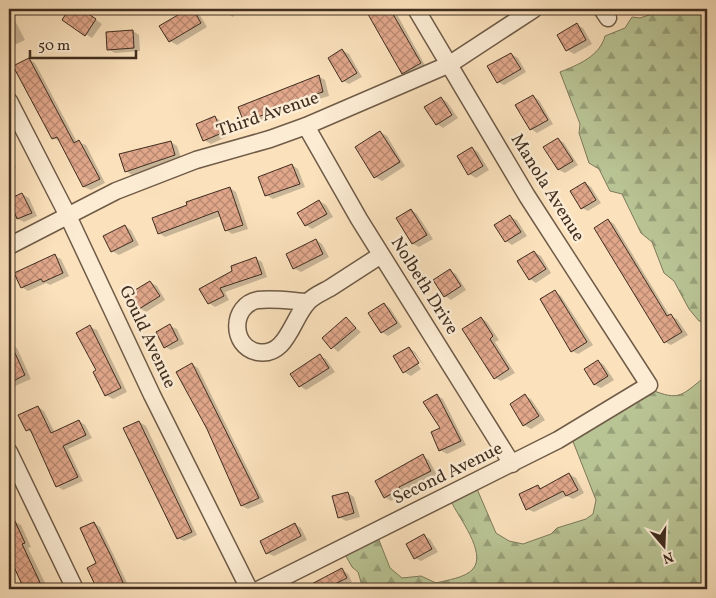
<svg xmlns="http://www.w3.org/2000/svg" width="716" height="598" font-family="Vollkorn,serif">
<style>
.forest{fill:url(#forest-firs);stroke:#7c795a}
.shadow{fill:#0003}
.building{fill:url(#building-cross-hatch);stroke:#402e20}
.lines{fill:none;stroke-linecap:round;stroke-linejoin:round}
.minor-casing{stroke:#6f5b47;stroke-width:19}
.minor{stroke:#fcecd4;stroke-width:16}
.labels{text-anchor:middle;dominant-baseline:central;stroke-width:5;stroke-linejoin:round;paint-order:stroke}
.street-label{font-size:18px;fill:#402e20;stroke:#fcecd4}
</style>
<defs>
<pattern id="forest-firs" width="22" height="20" patternUnits="userSpaceOnUse" patternTransform="scale(1.25)"><rect width="22" height="20" fill="#b9c495"/><path d="M5 1l3.5 6h-7zM16 11l3.5 6h-7z" fill="#98a079"/></pattern>
<pattern id="building-cross-hatch" width="8" height="8" patternUnits="userSpaceOnUse" patternTransform="scale(1.25)"><rect width="8" height="8" fill="#e1a78b"/><path d="M0 0l8 8M0 8l8-8" fill="none" stroke="#b88871"/></pattern>
</defs>
<rect width="100%" height="100%" fill="#fbe2bd"/>
<filter id="stains"><feTurbulence type="fractalNoise" baseFrequency=".004" numOctaves="4"/><feColorMatrix values="0 0 0 0 .2 0 0 0 0 .09 0 0 0 0 .02 0 0 0 .5 -.17"/></filter>
<radialGradient id="worn" r=".72"><stop offset=".6" stop-color="#630" stop-opacity="0"/><stop offset="1" stop-color="#630" stop-opacity=".3"/></radialGradient>
<path class="forest" d="M667 9H707V322L699 321 689 309 674 281 664 273 652 242 641 233 622 194 610 191 599 169 589 163 579 133 580 124 560 72C578 65 600 56 605 36L625 28 632 17 640 18Z
M707 375V589H363L358 572 352 567 342 549 375 530 390 568 402 578 421 576 436 583C447 580 465 578 473 569 487 552 458 517 451 501L474 482 496 533 509 541 523 544 551 534 557 528 586 519 593 514 596 500 572 439 644 387C679 401 678 399 707 375Z"/>
<path class="shadow" d="M9 9 25 40 10 47 9 46Z
M71 9H80L102 24 92 38 63 20Z
M190 9 198 12 207 27 177 45 170 41 161 26Z
M219 9H237L233 17Z
M366 9H394L426 67 409 77 403 73Z
M577 25 583 28 592 44 574 54 567 50 559 35Z
M133 31 139 35 140 51 115 53 108 49Z
M342 50 349 54 362 77 349 84 343 81Z
M511 54 518 58 526 72 504 85 498 82Z
M29 59 35 63 77 142 86 145 105 183 91 190 84 187 61 141 52 138Z
M318 76 325 80 329 96 308 102 252 126 245 122Z
M533 96 539 100 553 124 537 133 531 129Z
M441 98 447 102 458 118 443 128 437 124Z
M215 117 221 121 228 136 211 144 204 140Z
M380 132 387 136 405 166 382 181 375 177Z
M558 139 564 143 578 165 565 173 559 170Z
M171 142 177 146 181 158 132 175 126 171 120 155Z
M472 148 478 152 489 170 476 178 469 174Z
M9 153 16 168 9 171Z
M292 165 298 169 305 187 273 199 266 195Z
M585 183 591 187 601 203 588 211 582 208Z
M230 188 236 192 248 229 232 234 226 230 221 216 165 237 159 233Z
M22 194 29 198 37 216 24 222 18 219 9 200Z
M319 201 326 205 333 217 312 229 306 225Z
M411 210 417 214 433 239 419 247 413 244 397 219Z
M510 217 517 220 527 236 512 245 506 241Z
M608 220 614 224 670 316 677 319 688 335 671 345 665 342Z
M125 226 131 230 139 245 119 255 112 251Z
M316 240 322 244 329 257 301 272 294 268 287 255Z
M534 252 541 256 551 273 536 283 530 279Z
M55 256 61 259 69 276 50 285 46 283 28 291 22 287Z
M255 258 262 262 267 277 225 292 229 300 215 307 209 303 201 290Z
M450 271 456 274 466 290 451 300 445 296Z
M150 282 157 286 165 300 146 312 140 308Z
M555 292 561 296 593 345 578 354 572 351Z
M384 304 390 308 402 327 388 336 382 332Z
M481 318 487 322 499 340 495 342 515 373 501 381 495 378Z
M346 319 361 332 338 352 323 338Z
M170 326 177 329 184 344 171 350 165 347Z
M90 327 97 330 127 392 113 399 106 395 98 371Z
M9 338 12 345 17 348 31 379 15 386 9 383Z
M409 348 415 352 425 367 413 352H410L421 369 411 376 404 372Z
M320 356 326 359 335 372 306 390 300 386 292 374Z
M598 361 604 365 614 380 601 388 595 385Z
M192 364 198 368 264 502 248 509 242 506Z
M437 395 443 399 466 445 447 454 440 450 442 429Z
M525 396 531 399 545 420 531 429 524 425Z
M38 407 44 411 55 433 79 421 85 425 92 438 68 449 83 481 63 490 57 486 34 434 27 430 20 415Z
M139 422 146 426 197 535 184 541 178 538Z
M423 456 429 460 437 475 404 491 406 493 391 501 385 497Z
M569 474 576 478 584 493 573 499 567 496 534 512 527 509 538 486 542 489Z
M348 493 354 497 360 517 346 521 339 517Z
M14 521 21 525 31 547 28 548 47 587H44L45 589H26L9 555V524Z
M94 523 100 527 130 589H111L97 564Z
M294 524 301 528 307 540 274 556 267 553Z
M424 536 430 539 438 552 421 561 415 558Z
M342 570 348 574 352 582 339 589H313L311 586Z"/>
<path class="building" d="M69 9H81L96 19 85 36 62 20Z
M188 9H193L201 23 169 42 159 26Z
M365 9H390L421 63 402 74Z
M577 23 586 40 566 51 557 35Z
M133 30 134 48 107 50 106 32Z
M342 49 357 73 342 82 328 58Z
M511 53 521 69 497 83 487 66Z
M29 58 74 143 79 140 100 179 83 187 57 137 52 139 13 66Z
M319 75 323 92 302 98 244 123 238 107Z
M533 95 548 120 530 130 515 105Z
M441 97 452 115 436 125 424 107Z
M215 116 222 133 203 141 196 124Z
M380 131 400 162 374 178 355 147Z
M558 138 573 161 558 170 543 147Z
M171 141 175 155 125 172 119 154Z
M472 147 483 166 468 175 457 156Z
M292 164 300 184 265 196 258 177Z
M585 182 596 200 581 209 570 191Z
M230 187 243 225 225 231 218 211 158 234 152 218 187 205 186 202Z
M22 193 32 213 17 219 9 199Z
M319 200 327 214 305 226 297 213Z
M411 209 427 235 412 244 396 218Z
M510 215 521 232 505 242 494 225Z
M608 219 667 316 671 314 682 332 664 343 594 228Z
M125 225 133 241 111 252 103 236Z
M316 239 323 254 293 269 286 254Z
M534 251 546 269 529 280 517 261Z
M55 254 63 273 43 282 41 279 21 288 14 273Z
M256 257 262 274 220 288 224 296 208 304 199 289 232 271 231 266Z
M450 269 461 286 444 297 433 280Z
M150 281 160 296 139 309 130 293Z
M555 290 587 342 571 352 540 299Z
M384 303 397 323 381 333 368 313Z
M346 317 356 328 331 349 322 338Z
M481 317 493 336 490 339 509 369 494 379 462 329Z
M170 324 178 340 164 348 156 332Z
M90 325 121 388 105 396 93 372 96 370 76 333Z
M9 340 25 375 9 383Z
M409 347 419 363 403 373 393 356Z
M320 354 329 368 299 387 290 374Z
M598 360 608 376 594 385 584 369Z
M192 363 259 498 241 506 207 429 176 372Z
M437 394 461 441 439 451 431 432 440 428 423 402Z
M525 394 539 416 523 426 510 404Z
M38 406 51 433 79 420 86 435 63 446 78 477 56 487 30 429 26 431 18 415Z
M139 421 192 532 177 539 123 428Z
M423 454 431 471 399 487 400 489 384 498 375 481Z
M569 473 578 490 566 496 563 491 526 510 519 494 538 485 540 489Z
M348 492 354 513 338 518 332 496Z
M9 508 25 543 22 544 43 589H24L9 556Z
M94 522 111 556 126 589H97L87 568 96 563 80 528Z
M295 523 301 536 266 554 260 541Z
M424 534 432 549 414 559 406 544Z
M342 568 347 578 325 589H302Z"/>
<g class="lines">
<g class="minor-casing">
<path id="minor" d="M602 9 608 18
M9 101 68 216 152 395 249 589
M306 126 359 219 512 464
M9 246 116 191 196 160 270 139 306 126 450 64 534 9
M308 302C292 301 274 298 258 300 231 305 230 346 257 352 287 358 292 318 308 302 313 296 323 292 330 288 347 277 364 266 381 255
M9 452 75 589
M260 589 558 440 649 385 527 196 416 9"/>
</g>
<use href="#minor" class="minor"/>
</g>
<g class="labels">
<g class="street-label">
<text transform="translate(268 115) rotate(-19)">Third Avenue</text>
<text transform="translate(547 188) rotate(58)">Manola Avenue</text>
<text transform="translate(424 286) rotate(58)">Nolbeth Drive</text>
<text transform="translate(147 337) rotate(65)">Gould Avenue</text>
<text transform="translate(448 474) rotate(-26)">Second Avenue</text>
</g>
</g>
<rect width="716" height="598" fill="none" stroke="#fbe2bd" stroke-width="30"/>
<rect x="10" y="10" width="696" height="578" fill="none" stroke="#402e20" stroke-width="2.5"/>
<rect x="15" y="15" width="686" height="568" fill="none" stroke="#402e20"/>
<g transform="translate(664 546) rotate(161)" stroke="#fcecd4" stroke-width="4" paint-order="stroke">
<path d="M0-4L9 19L0 12L-9 19Z" fill="#402e20"/>
<text y="-8" font-size="14" font-weight="bold" text-anchor="middle" fill="#402e20">N</text>
</g>
<path d="M30 50v8h106v-8" fill="none" stroke="#402e20" stroke-width="2.5"/>
<text x="38" y="50" font-size="15" fill="#402e20" stroke="#fcecd4" stroke-width="4" paint-order="stroke">50 m</text>
<rect width="100%" height="100%" filter="url(#stains)"/>
<rect width="100%" height="100%" fill="url(#worn)"/>
</svg>
